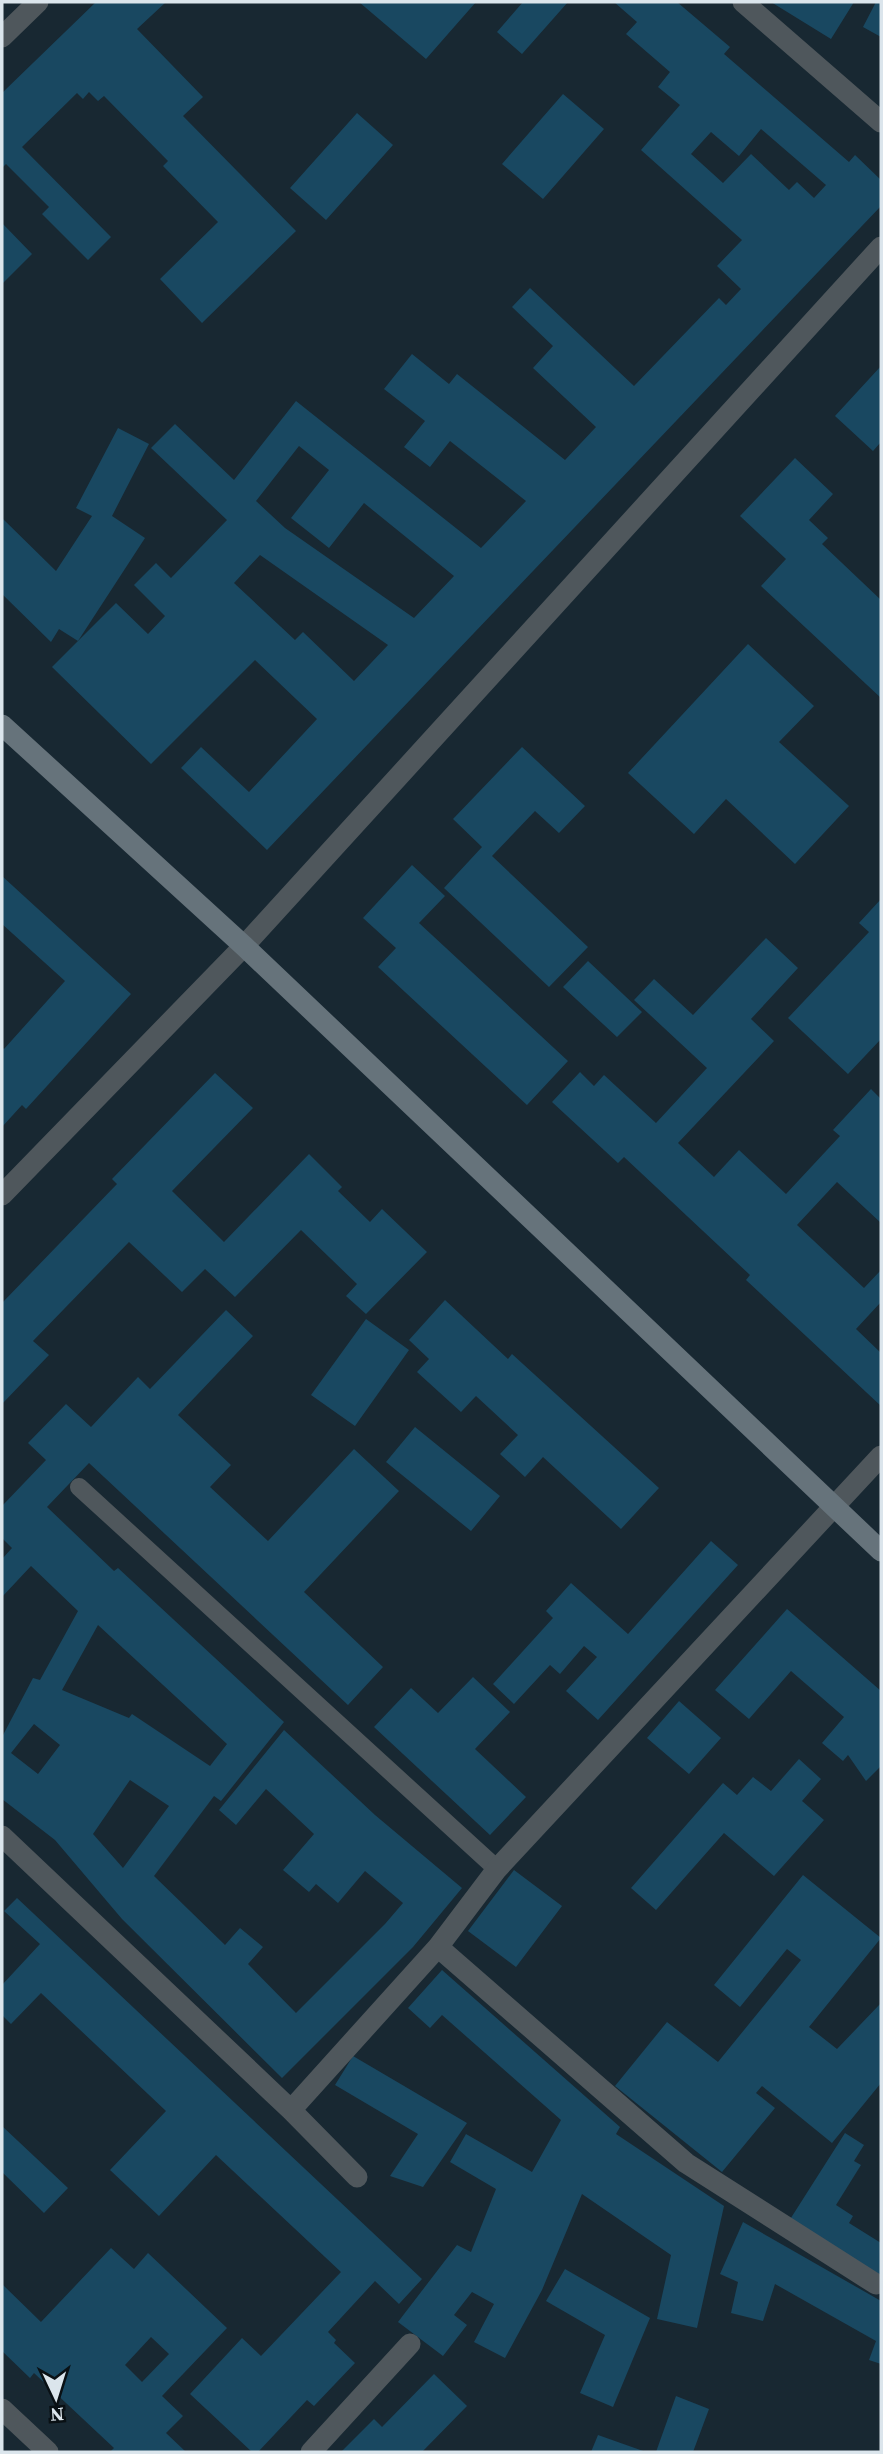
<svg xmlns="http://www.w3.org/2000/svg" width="883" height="2454" font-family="'Source Serif 4',serif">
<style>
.building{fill:#194861;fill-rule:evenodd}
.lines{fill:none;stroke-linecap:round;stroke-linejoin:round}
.service{stroke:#4f575c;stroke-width:18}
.minor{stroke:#4f575c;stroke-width:21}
.secondary{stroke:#66737b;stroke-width:21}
</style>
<rect width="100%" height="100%" fill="#182832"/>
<path class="building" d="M96 2H166L137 29 203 97 183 116 296 231 202 323 160 279 218 222 163 166 168 161 104 96 98 101 89 92 83 99 77 93 22 147 111 237 88 260 42 214 49 207 6 164 2 168V93Z
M359 2H476L426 59Z
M523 2H568L522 54 497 32Z
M614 2H677L730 47 724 54 849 162 855 155 881 180V206L267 850 181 768 201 747 249 792 317 719 255 660 151 764 52 667 78 641 59 629 51 642 2 594V518L56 571 92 516 76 508 118 428 149 444 112 516 145 538 78 641 116 603 148 634 165 616 134 585 156 563 171 578 227 520 151 448 175 424 234 480 296 401 481 548 526 501 450 441 430 467 404 447 425 421 384 389 412 354 449 384 457 374 565 460 596 427 533 368 553 346 512 307 530 288 634 386 719 298 726 305 741 289 717 266 742 240 641 150 680 105 658 87 670 72 626 34 637 22ZM761 129 826 185 814 198 797 182 789 190 751 154 723 183 691 154 711 132 739 156ZM299 446 329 470 291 518 329 548 364 503 454 576 414 618 285 528 256 501ZM260 555 388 645 354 681 303 632 295 640 234 583Z
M771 2H854L831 39Z
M876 2H881V37L863 27Z
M563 94 604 129 543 199 502 164Z
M357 113 393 145 326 220 290 188Z
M2 223 32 254 2 284Z
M881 366V442L873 451 835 416Z
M795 458 833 494 809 520 828 538 822 544 881 600V698L761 586 786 559 740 516Z
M748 644 814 706 779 742 849 806 795 864 726 799 694 834 628 773Z
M522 747 585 806 559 833 535 811 492 856 588 947 549 987 444 888 482 847 453 819Z
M412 865 445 896 419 923 568 1061 527 1105 378 967 396 948 363 918Z
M2 876 131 994 26 1109 22 1105 2 1127V1047L4 1049 65 981 2 924Z
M881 899V1039L848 1074 788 1018 869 932 859 923Z
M766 938 798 968 751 1019 774 1041 678 1143 714 1177 739 1150 786 1194 840 1136 833 1130 871 1089 881 1099V1223L837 1182 797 1225 864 1288 881 1270V1302L856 1329 881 1353V1406L746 1280 750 1275 624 1157 618 1163 552 1102 580 1072 594 1086 604 1075 656 1123 707 1068 634 1000 654 979 693 1015Z
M588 961 642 1012 617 1037 563 987Z
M215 1073 253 1108 172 1191 224 1242 309 1154 342 1187 338 1191 370 1222 382 1209 427 1252 366 1314 346 1296 357 1284 301 1230 235 1297 205 1269 182 1292 129 1242 33 1341 49 1355 2 1404V1303L117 1184 112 1179Z
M445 1300 508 1359 512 1354 659 1488 621 1529 543 1457 525 1477 500 1454 518 1435 476 1396 461 1412 417 1372 429 1359 409 1340Z
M226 1310 253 1336 178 1415 231 1465 210 1487 268 1541 354 1449 399 1491 304 1592 383 1667 348 1705 89 1463 47 1507 114 1571 118 1568 284 1722 221 1801 214 1796 154 1876 225 1945 240 1928 263 1947 248 1964 296 2013 385 1924 403 1903 365 1871 338 1903 316 1884 309 1892 283 1870 314 1834 266 1789 236 1825 219 1810 284 1730 375 1815 462 1888 413 1947 282 2078 122 1919 55 1840 2 1799V1737L33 1678 40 1680 78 1611 31 1566 2 1597V1559L12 1548 2 1538V1506L46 1460 28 1443 66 1404 91 1427 138 1377 150 1389ZM98 1625 227 1744 210 1766 132 1714 129 1718 62 1690ZM34 1724 60 1745 38 1774 11 1753ZM130 1780 169 1806 123 1868 93 1834Z
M366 1319 409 1350 355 1426 311 1395Z
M415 1427 500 1496 471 1531 386 1462Z
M711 1541 738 1565 598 1720 566 1691 597 1657 584 1646 560 1674 550 1665 514 1704 493 1684 553 1618 546 1611 571 1583 628 1634Z
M787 1609 881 1691V1766L866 1781 848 1755 843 1761 822 1743 844 1717 791 1671 749 1719 715 1690Z
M473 1677 510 1712 475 1749 526 1797 490 1835 374 1727 411 1688 438 1713Z
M679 1701 721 1738 689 1774 647 1738Z
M799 1759 821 1779 802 1801 824 1820 774 1876 724 1833 656 1910 631 1888 723 1783 737 1795 753 1777 771 1791Z
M514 1870 562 1906 516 1967 468 1931Z
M803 1875 881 1938 809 2027 837 2049 881 2003V2083L832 2143 762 2086 756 2093 775 2108 722 2172 615 2086 667 2022 718 2062 801 1960 787 1949 740 2007 714 1985Z
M17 1898 422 2279 399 2304 375 2281 328 2332 336 2340 334 2343 355 2363 314 2406 307 2400 258 2452H252L190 2394 242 2338 261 2356 341 2272 216 2155 159 2216 110 2170 166 2111 41 1993 11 2024 2 2015V1985L40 1944 4 1911Z
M442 1970 620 2127 616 2134 724 2206 697 2328 657 2319 671 2255 582 2194 542 2290 505 2358 474 2342 494 2304 472 2292 454 2315 467 2325 443 2356 398 2322 457 2245 471 2252 496 2189 450 2162 466 2134 532 2172 561 2120 442 2015 430 2028 408 2008Z
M353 2056 467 2123 423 2187 390 2176 418 2134 335 2085Z
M2 2126 68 2188 44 2213 2 2172Z
M845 2133 864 2145 854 2161 861 2165 836 2205 853 2216 849 2223 881 2243V2279L789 2221Z
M743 2222 881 2301V2364L869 2360 876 2341 775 2284 763 2321 731 2313 738 2282 720 2274Z
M111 2248 134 2269 148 2253 227 2328 162 2396 183 2416 166 2433 186 2452H110L114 2448 34 2373 30 2378 2 2351V2284L41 2322ZM151 2337 169 2354 142 2382 125 2365Z
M565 2269 650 2318 613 2407 580 2393 605 2335 546 2301Z
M434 2374 467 2406 422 2452H341L374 2419 382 2427Z
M676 2396 709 2409 693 2452H656Z
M598 2435 646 2452H591Z"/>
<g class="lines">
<path class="service" d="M79 1487 497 1869"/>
<path class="minor" d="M743 2 881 122
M2 37 38 2
M2 1195 244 946 881 247
M2 1836 291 2110 438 1947 686 2163 876 2284
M438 1947 497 1869 881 1456
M291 2110 357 2177
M2 2409 48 2452
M311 2452 410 2344"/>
<path class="secondary" d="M2 725 244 946 881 1551"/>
</g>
<rect width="883" height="2454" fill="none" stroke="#dbe5ec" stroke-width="7"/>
<g transform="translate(56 2398) rotate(176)" stroke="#091014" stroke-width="5" paint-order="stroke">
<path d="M0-5L12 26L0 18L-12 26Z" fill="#dbe5ec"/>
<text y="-10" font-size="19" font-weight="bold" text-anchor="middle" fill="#dbe5ec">N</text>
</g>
</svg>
